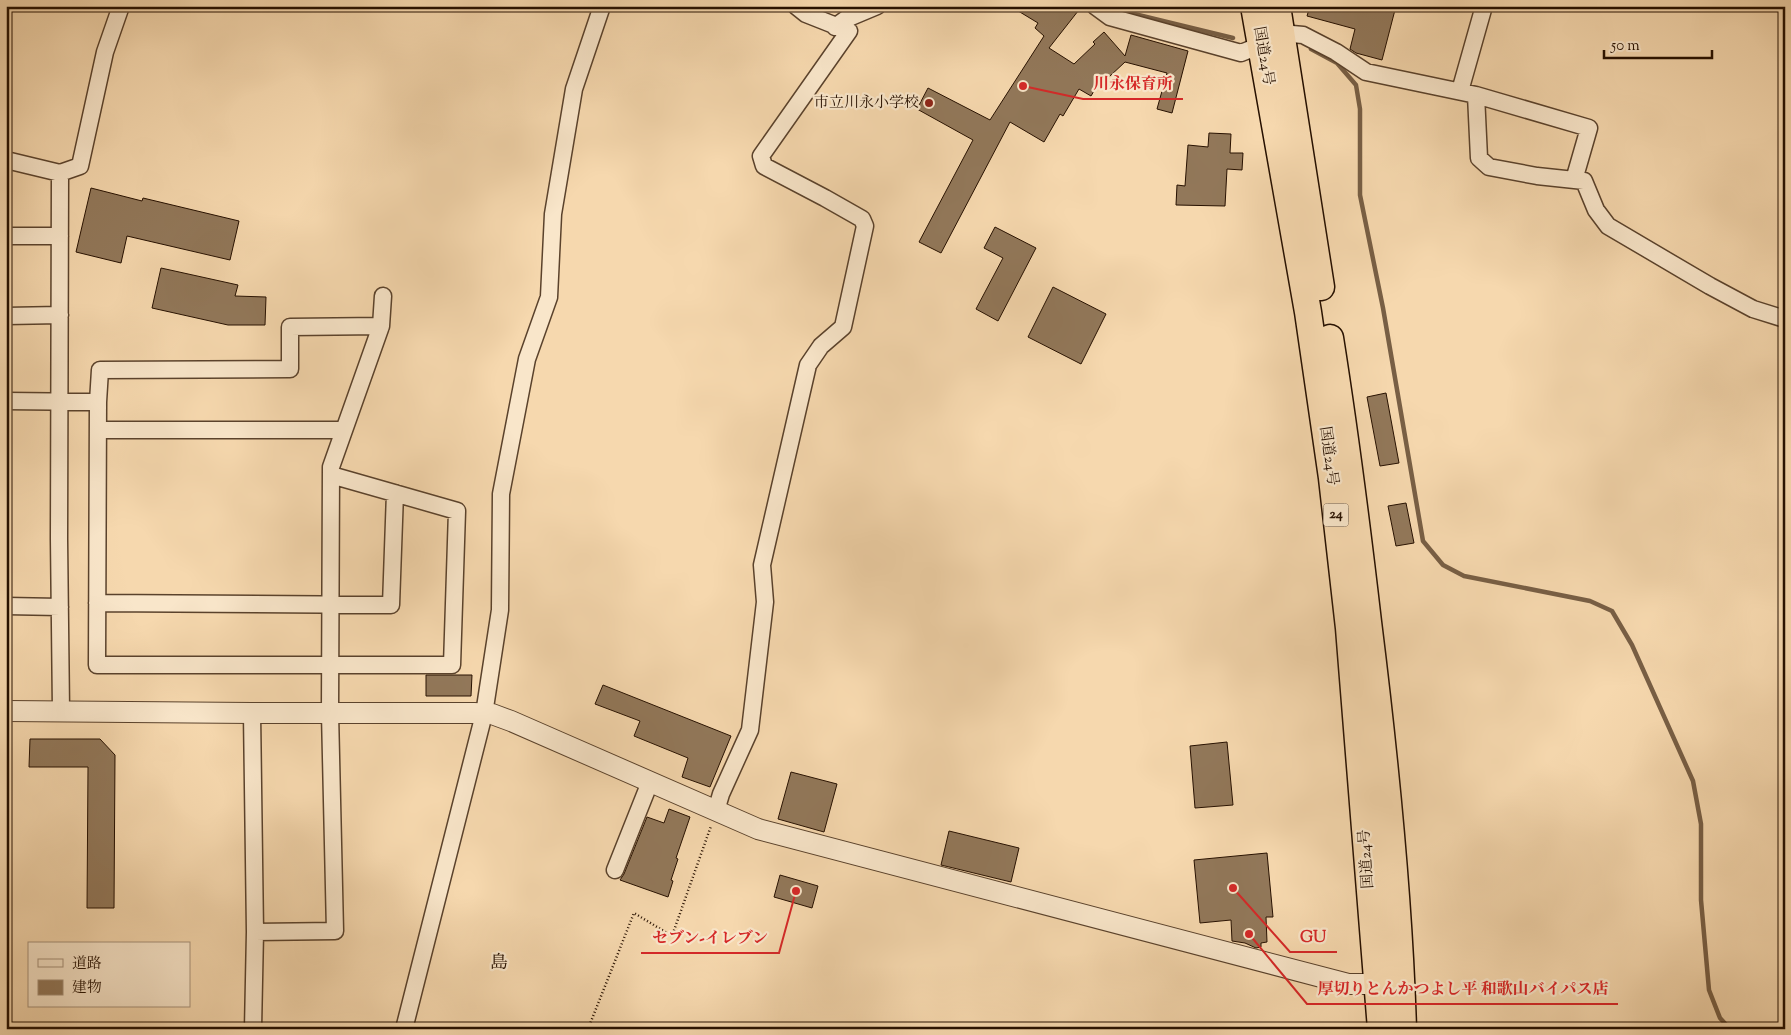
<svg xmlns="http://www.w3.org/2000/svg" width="1791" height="1035" font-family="'Sorts Mill Goudy','Noto Serif JP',serif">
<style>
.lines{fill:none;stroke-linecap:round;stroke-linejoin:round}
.stream{stroke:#785f45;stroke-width:4.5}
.building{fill:#92785a;stroke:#261000}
.minor-casing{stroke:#5a422c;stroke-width:19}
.tertiary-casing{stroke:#5a422c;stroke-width:22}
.trunk-casing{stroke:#261000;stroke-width:29}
.path{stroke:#261000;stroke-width:2.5;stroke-dasharray:1 2.5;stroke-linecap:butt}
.minor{stroke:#f9e6ca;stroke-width:16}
.tertiary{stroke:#f9e6ca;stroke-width:20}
.trunk{stroke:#f6d8ae;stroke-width:26}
.poi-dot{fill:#8f2418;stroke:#f9e6ca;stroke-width:2}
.labels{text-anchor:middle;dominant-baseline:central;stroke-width:4.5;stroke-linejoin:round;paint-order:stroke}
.shield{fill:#f9e6ca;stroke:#65503d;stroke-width:1}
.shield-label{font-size:14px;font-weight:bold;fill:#261000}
.street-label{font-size:15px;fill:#261000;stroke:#f9e6ca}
.poi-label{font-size:15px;fill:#261000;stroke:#f9e6ca;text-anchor:end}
.quarter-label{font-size:18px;fill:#261000;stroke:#f9e6ca}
.leader{fill:none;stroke:#d62828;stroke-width:2}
.callout-dot{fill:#d62828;stroke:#f9e6ca;stroke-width:2}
.callout-label{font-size:16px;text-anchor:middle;font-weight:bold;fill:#d62828;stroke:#f9e6ca;stroke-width:4.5;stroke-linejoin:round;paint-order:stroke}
</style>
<rect width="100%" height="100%" fill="#f6d8ae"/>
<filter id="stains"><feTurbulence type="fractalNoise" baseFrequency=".004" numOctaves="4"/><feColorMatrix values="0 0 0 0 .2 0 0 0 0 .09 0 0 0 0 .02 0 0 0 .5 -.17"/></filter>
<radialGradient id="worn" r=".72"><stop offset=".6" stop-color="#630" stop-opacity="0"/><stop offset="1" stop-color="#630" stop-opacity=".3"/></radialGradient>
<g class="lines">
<path class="stream" d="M1109 6 1126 12 1233 38
M1311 49 1337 63 1356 85 1360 109V195L1383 308 1423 541 1443 565 1464 576 1590 601 1612 611 1632 645 1693 781 1701 824V900L1709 990 1720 1018 1730 1029"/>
</g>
<path class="building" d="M1010 6H1082L1049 48 1074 64 1095 44 1093 42 1104 32 1125 56 1131 35 1188 51 1172 113 1157 109 1167 73 1125 62 1094 91 1091 96 1079 89 1063 116 1060 114 1044 142 1010 122 941 253 919 242 973 140 917 109 928 88 990 120 1044 36 1035 28 1038 23Z
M1310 6H1396L1382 60 1356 53 1350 49 1355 29 1307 16Z
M1209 133 1231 134 1230 153H1243L1242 170 1227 169 1225 206 1176 205 1177 185 1185 186 1188 145 1208 147Z
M91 188 142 201 143 198 239 221 230 260 127 236 121 263 76 252Z
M995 227 1036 248 998 321 976 309 1003 258 984 248Z
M161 268 238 285 235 296 266 297 265 325H228L152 308Z
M1053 287 1106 314 1081 364 1028 337Z
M1386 393 1399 463 1380 466 1367 397Z
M1406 503 1414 543 1396 546 1388 506Z
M426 675H472L471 696H426Z
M603 685 731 736 710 787 682 777 688 758 634 736 640 721 595 704Z
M30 739H100L115 755 114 908H87L88 767H29Z
M1227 742 1233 805 1195 808 1190 746Z
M791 772 837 784 824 832 778 819Z
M669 809 690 817 676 858 678 859 671 880 673 881 668 897 620 880 624 874 647 817 664 823Z
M949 831 1019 848 1011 882 941 865Z
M1267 853 1273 917H1266L1267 942 1261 943V947L1256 948 1245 943 1232 941 1231 920 1200 923 1194 860Z
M780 875 818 886 812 908 774 897Z"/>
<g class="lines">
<g class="minor-casing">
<path id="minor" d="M1095 6 1110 17 1241 53 1261 45 1281 33 1303 35 1336 52 1366 72 1476 95 1479 158 1489 167 1537 176 1584 181 1596 210 1608 226 1710 286 1753 309 1785 319
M835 27 846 19 877 6
M1460 91 1484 6
M1476 95 1589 128 1574 180
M6 160 60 173 80 166 105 52 121 6
M60 173 59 539 61 711
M6 236H60
M6 316 60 315
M6 401 98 402 100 370 290 369V327L381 326
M98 402 97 665H452L457 511 331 475
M98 430H344
M97 603 391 605 395 493
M6 606 60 607
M252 713 255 932 253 1029
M716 811 721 794 750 730 765 602 762 565 808 365 821 346 843 327 865 226 862 219 825 198 764 166 761 156 849 31 806 14 796 6
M615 870 650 782
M255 932 335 931 330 713 331 467 381 326 383 296
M404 1029 484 714 500 610 501 494 527 359 549 297 553 214 574 89 602 6"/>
</g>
<g class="tertiary-casing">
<path id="tertiary" d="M6 711 252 713H474L492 714 511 721 758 829 1348 984H1390"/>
</g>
<g class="trunk-casing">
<path id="trunk" d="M1254 6 1308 312 1332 478 1349 628 1381 1029
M1277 6 1321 287
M1330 338C1345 433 1357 527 1368 622 1385 758 1399 893 1403 1029"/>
</g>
<path class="path" d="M588 1029 634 913 672 936 711 826"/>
<use href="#minor" class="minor"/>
<use href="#tertiary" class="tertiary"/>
<use href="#trunk" class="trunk"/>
</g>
<circle class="poi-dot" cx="929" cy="103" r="5"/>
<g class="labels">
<rect class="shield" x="1323.5" y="503.5" width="25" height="23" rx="4"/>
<g class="shield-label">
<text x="1336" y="515">24</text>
</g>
<g class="street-label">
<text transform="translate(1263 56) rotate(80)">国道24号</text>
<text transform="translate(1328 456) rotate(82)">国道24号</text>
<text transform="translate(1367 859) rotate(-94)">国道24号</text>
</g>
<g class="poi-label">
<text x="919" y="103">市立川永小学校</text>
</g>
<g class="quarter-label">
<text x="499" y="964">島</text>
</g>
</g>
<path class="leader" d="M1023 86L1083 99H1183M1233 888L1290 952H1337M796 891L779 953H641M1249 934L1307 1004H1618"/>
<g class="callout-dot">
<circle cx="1023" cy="86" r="5"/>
<circle cx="1233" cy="888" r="5"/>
<circle cx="796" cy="891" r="5"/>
<circle cx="1249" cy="934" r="5"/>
</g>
<g class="callout-label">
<text x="1133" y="89">川永保育所</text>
<text x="1313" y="942">GU</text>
<text x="710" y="943">セブン-イレブン</text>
<text x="1463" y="994">厚切りとんかつよし平 和歌山バイパス店</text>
</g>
<rect width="1791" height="1035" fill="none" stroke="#f6d8ae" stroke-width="25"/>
<rect x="8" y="8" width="1776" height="1020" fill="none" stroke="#261000" stroke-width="2.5"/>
<rect x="12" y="12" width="1766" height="1010" fill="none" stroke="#261000"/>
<rect x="28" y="942" width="162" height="65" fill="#f9e6ca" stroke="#a59079"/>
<rect x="38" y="959" width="25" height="8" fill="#f9e6ca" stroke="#a59079"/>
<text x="72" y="968" font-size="15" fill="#261000">道路</text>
<rect x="38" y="980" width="25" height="15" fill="#92785a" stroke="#a59079"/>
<text x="72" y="992" font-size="15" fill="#261000">建物</text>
<path d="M1604 50v8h108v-8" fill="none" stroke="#261000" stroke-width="2.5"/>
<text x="1611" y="50" font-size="15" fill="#261000" stroke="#f9e6ca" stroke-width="4" paint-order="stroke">50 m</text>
<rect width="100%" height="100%" filter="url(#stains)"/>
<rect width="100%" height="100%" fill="url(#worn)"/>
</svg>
